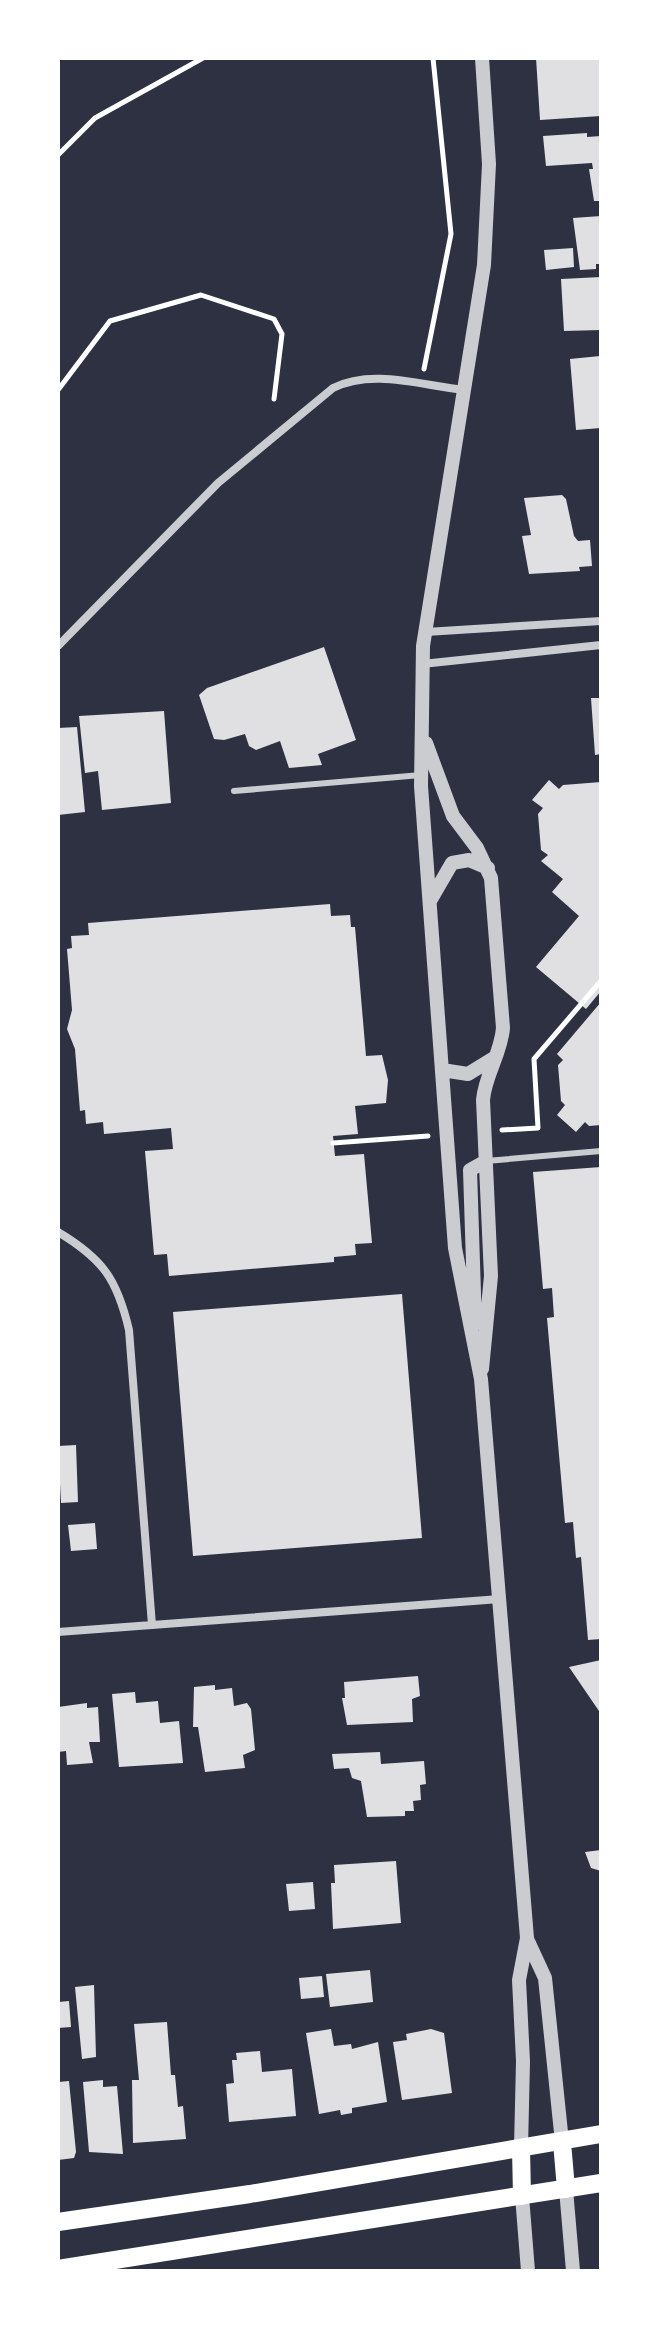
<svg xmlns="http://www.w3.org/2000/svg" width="659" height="2329" font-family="'Alegreya Sans',sans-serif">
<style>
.building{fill:#e0e0e3}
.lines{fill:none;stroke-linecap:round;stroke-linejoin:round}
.path{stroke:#fff;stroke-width:5}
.service{stroke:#caccd0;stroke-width:6}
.minor{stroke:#caccd0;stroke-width:8}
.tertiary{stroke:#caccd0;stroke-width:14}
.primary{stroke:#fff;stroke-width:18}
</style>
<rect width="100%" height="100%" fill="#2d3142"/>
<path class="building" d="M536 58H601V116L540 120Z
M587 133V137L601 136V201H594L589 169H593L592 163 546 166 543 136Z
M601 216V264H596V269L580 270 573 218Z
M573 248 574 267 546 270 544 250Z
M601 277V330L564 331 561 279Z
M600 356 601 428 576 430 570 359Z
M562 495 566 499 574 536 578 541 590 540 592 566 579 567 580 571 529 574 522 536 531 535 524 498Z
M324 647 356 740 318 754 322 765 289 768 280 741 256 750 249 746 245 734 224 740 214 739 199 695 207 688Z
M591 698H601V754L595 755Z
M164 711 171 803 102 810 98 771 85 773 79 716Z
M77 727 85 812 58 815V728Z
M549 780 559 789 563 785 601 782V991L586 1009 536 967 579 916 552 892 563 879 541 861 548 855 541 850 538 814 543 808 532 800Z
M330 904 331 916 350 915 351 927H355L366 1056 382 1055 388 1080 386 1103 355 1106 358 1134 333 1136 335 1156 364 1154 372 1243 355 1244 356 1255 334 1257V1262L169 1276 167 1254 154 1255 145 1151 173 1149 171 1128 104 1134 103 1122 86 1124 85 1110 80 1111 75 1049 67 1029 72 1010 67 949 72 948 71 936 89 935 88 923Z
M601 1002V1125L589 1126 585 1122 576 1132 557 1115 565 1105 561 1101 558 1065 563 1060 557 1054Z
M601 1167V1639L588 1640 581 1557 576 1558 573 1522 565 1523 547 1318 554 1317 552 1288 543 1289 533 1172Z
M402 1294 422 1538 193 1556 173 1312Z
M76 1445 78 1502 61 1503 58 1446Z
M95 1523 97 1549 71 1551 68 1525Z
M601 1660V1714L569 1667Z
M418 1676 420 1696 412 1699 413 1722 347 1725 342 1698H345L344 1682Z
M215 1685V1690L232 1688 234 1706 247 1703 251 1709 255 1750 243 1755 245 1768 205 1772 198 1727H193L194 1687Z
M135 1692 136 1703 158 1701 160 1723 179 1721 183 1763 119 1767 112 1694Z
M87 1703V1708L98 1707 100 1742H89L93 1763 67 1765 66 1751 58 1752V1707Z
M380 1752 381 1764 424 1761 426 1784 420 1785 421 1800 413 1801 414 1811H405V1816L367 1817 361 1781 352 1778 349 1768 334 1769 332 1754Z
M601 1850V1871L591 1868 585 1852Z
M396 1861 401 1923 333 1929 331 1883H335L334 1865Z
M313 1882 315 1909 289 1911 286 1884Z
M370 1970 373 2002 330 2007 326 1974Z
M322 1976 324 1997 301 1999 299 1978Z
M94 1985 96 2057 82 2059 75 1987Z
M69 2001 71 2027 58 2028V2002Z
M167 2022 171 2075H175L178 2107 183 2106 186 2139 133 2143 132 2080H139L134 2024Z
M331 2029 334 2046 351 2044 352 2049 378 2042 387 2102 352 2108V2113L341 2115 340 2110 319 2114 306 2033Z
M431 2029 444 2033 452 2093 402 2100 393 2042 407 2040 406 2034Z
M260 2051 262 2072 292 2069 296 2116 229 2122 226 2084 234 2083 232 2060H237L236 2053Z
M103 2080V2087L117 2086 123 2154 89 2152 83 2082Z
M69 2081 76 2152 74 2158 58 2160V2082Z"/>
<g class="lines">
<path class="path" d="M58 155 95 118 203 58
M424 369 451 234 433 58
M58 390 110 321 201 295 274 319 282 334 274 399
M502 1130 538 1128 534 1059 600 982
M333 1143 428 1136"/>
<path class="service" d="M234 791 421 775
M486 1161 601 1151"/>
<path class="minor" d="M426 632 601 621
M58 646 218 483 333 388C373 368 423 386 465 390
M422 664 601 645
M58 1232C103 1259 117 1279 129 1330L152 1625
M58 1632 500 1599"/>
<path class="tertiary" d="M482 58 489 164 484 265 423 646 421 786 455 1248 481 1379 527 1938 519 1980 523 2061 521 2148
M426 743 453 816 477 848 491 878 503 1028C501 1054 485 1075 483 1100L491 1276 482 1369
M430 901 452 863 469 860 488 868
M442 1070 468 1074 494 1058
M475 1324 470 1170 486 1161
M527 1939 545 1978 562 2142
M566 2189 573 2271
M522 2196 528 2271"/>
<path class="primary" d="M562 2142 566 2189
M521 2148 522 2196
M58 2222 250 2194 601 2134
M58 2269 601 2183"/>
</g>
<rect width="659" height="2329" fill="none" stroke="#ffffff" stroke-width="120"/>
</svg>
